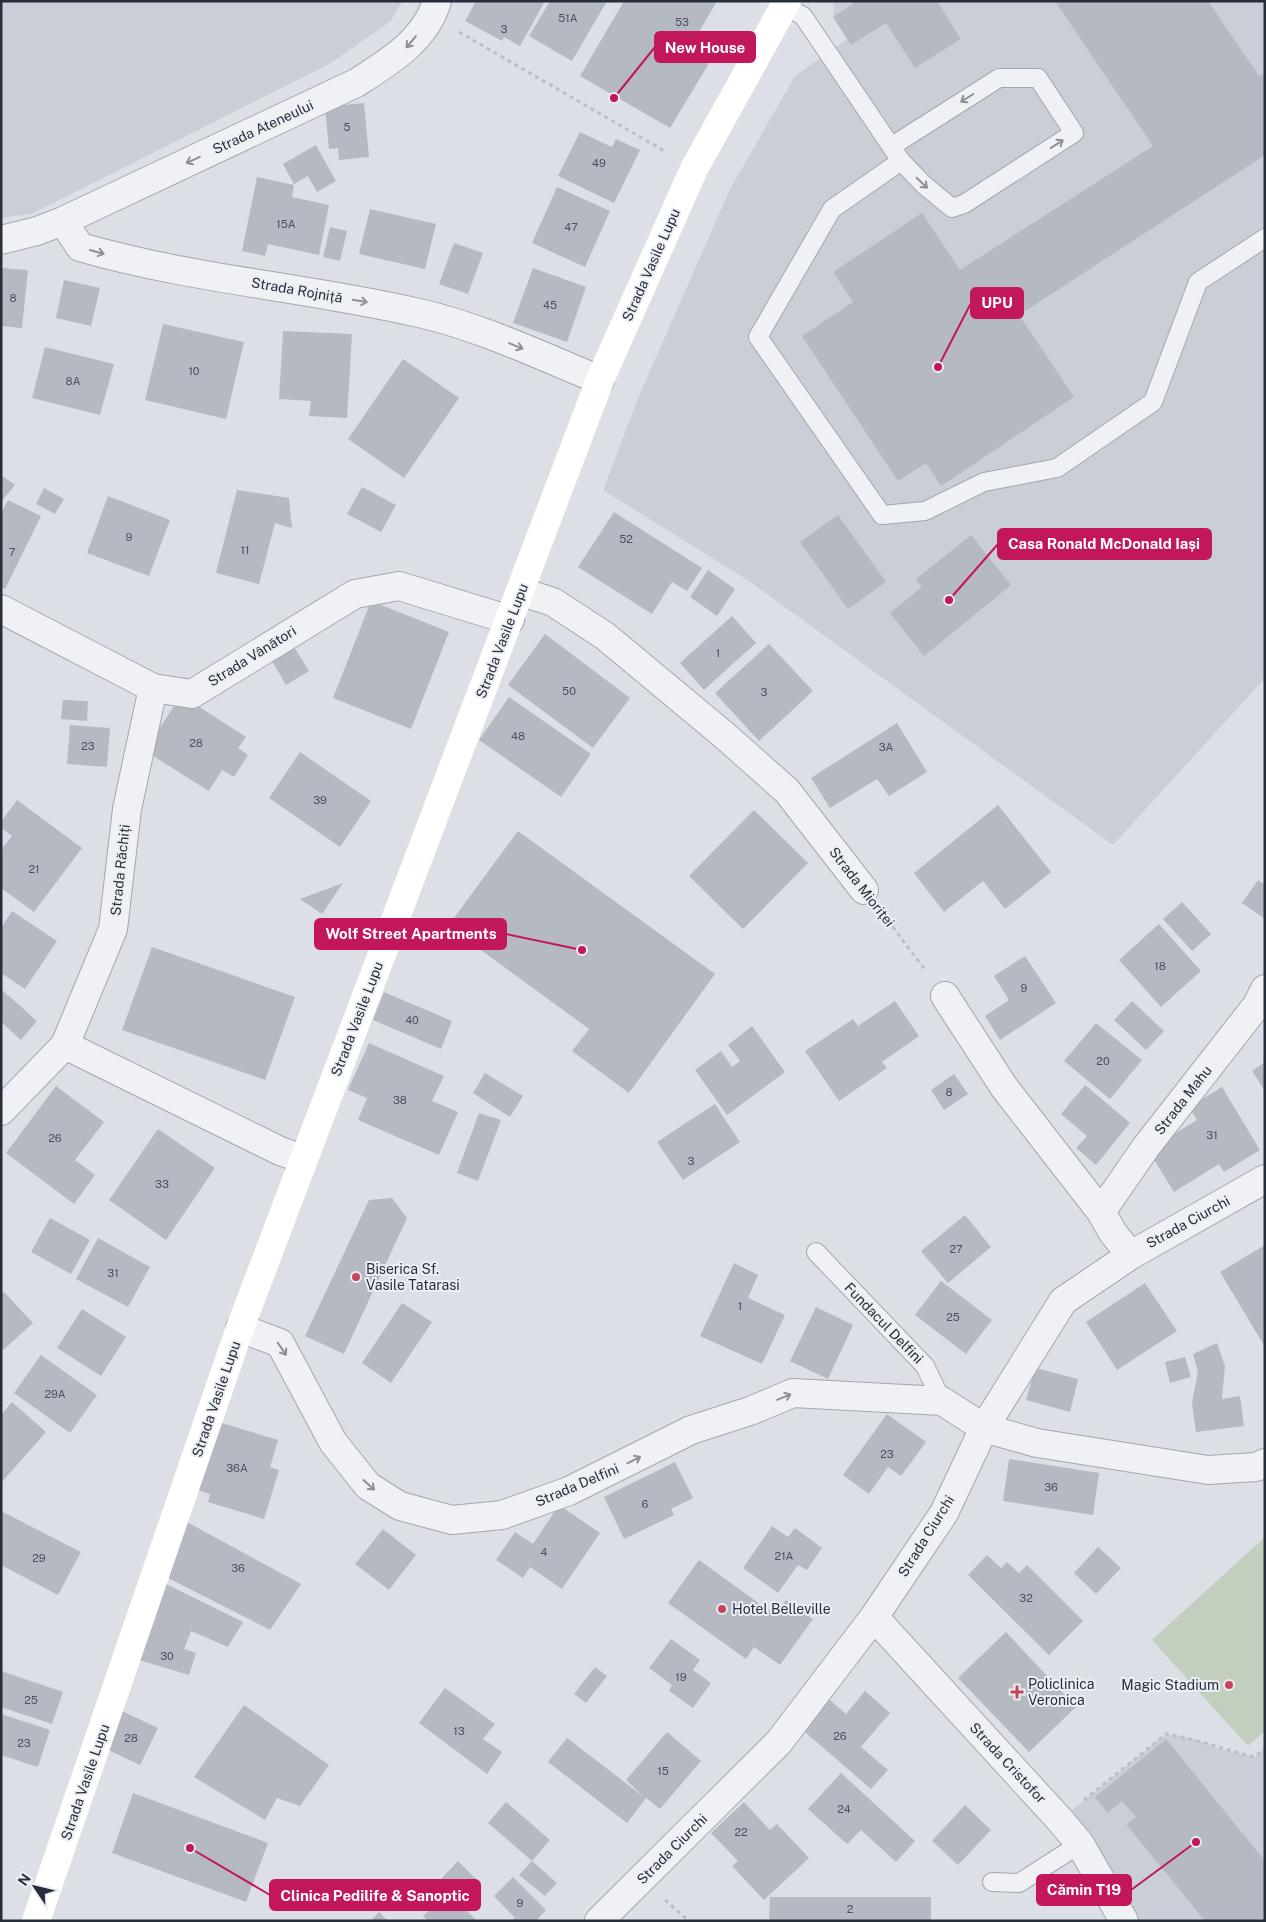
<svg xmlns="http://www.w3.org/2000/svg" width="1266" height="1922" font-family="'Public Sans',sans-serif">
<style>
.built{fill:#cacfd7}
.green{fill:#c2cfbe}
.building{fill:#b4b9c2}
.lines{fill:none;stroke-linecap:round;stroke-linejoin:round}
.service-casing{stroke:#a2a7af;stroke-width:20}
.minor-casing{stroke:#a2a7af;stroke-width:30}
.path{stroke:#bbbec4;stroke-width:3;stroke-dasharray:4 4;stroke-linecap:butt}
.service{stroke:#eff1f4;stroke-width:18}
.minor{stroke:#eff1f4;stroke-width:28}
.secondary{stroke:#fff;stroke-width:28}
.oneway{stroke:#8b9098}
.poi-dot{fill:#c8445a;stroke:#ebeff4;stroke-width:2}
.labels{text-anchor:middle;dominant-baseline:central;stroke-width:4;stroke-linejoin:round;paint-order:stroke}
.number-label{font-size:11px;fill:#4a515d}
.street-label{font-size:14px;fill:#272e3b;stroke:#ebeff4}
.poi-label{font-size:14px;fill:#272e3b;stroke:#ebeff4;text-anchor:start}
.leader{fill:none;stroke:#c2185b;stroke-width:2}
.callout-dot{fill:#c2185b;stroke:#ebeff4;stroke-width:2}
.callout{fill:#c2185b;stroke:#c2185b;stroke-width:2}
.callout-label{font-size:15px;text-anchor:middle;font-weight:bold;fill:#fff}
</style>
<rect width="100%" height="100%" fill="#dce0e6"/>
<path class="built" d="M1 1H402L391 21 328 65 31 214 1 218Z
M834 1H1265V678L1113 845 749 581 603 490 639 396 730 189 795 76 847 39 833 17Z
M1166 1734 1195 1739 1220 1749 1255 1757 1265 1748V1921H1124L1060 1820Z"/>
<path class="green" d="M1265 1537V1731L1248 1746 1152 1640Z"/>
<path class="building" d="M476 1H545L520 46 504 37 502 41 465 21Z
M550 1H607L572 61 529 36Z
M624 1H717L693 42 714 55 670 128 580 76Z
M857 1H937L961 39 915 68 886 23 851 45 833 17Z
M1055 1H1208L1259 76 1265 73V155L1019 315 1074 397 941 486 926 463 898 481 802 336 853 302 833 272 922 213 960 270 1153 146Z
M364 103 369 157 339 160 338 148 329 149 325 107Z
M580 132 612 147 616 139 640 150 614 203 558 176Z
M316 145 336 181 317 192 308 176 294 184 283 164Z
M257 177 294 185 292 197 329 205 319 255 268 244 265 256 242 251Z
M557 187 610 211 585 267 532 243Z
M370 209 436 224 425 269 359 254Z
M330 227 347 231 340 261 323 257Z
M454 243 483 253 468 294 439 284Z
M1 268 28 270 22 328 1 326Z
M533 268 586 287 567 342 513 323Z
M64 280 100 288 91 326 56 318Z
M163 324 244 342 226 419 145 400Z
M283 331 352 334 347 418 309 416 311 401 279 399Z
M45 347 114 364 100 415 32 398Z
M403 359 459 398 404 478 348 439Z
M1 475 15 485 1 502Z
M362 487 396 505 381 532 347 514Z
M44 488 64 499 55 514 36 504Z
M237 490 289 498 292 528 275 523 259 584 216 573Z
M108 496 170 520 149 576 87 553Z
M8 500 41 516 5 589 1 587V514Z
M614 512 702 568 687 591 672 582 652 614 578 567Z
M838 515 886 582 848 609 800 542Z
M971 535 1011 585 924 656 890 613 922 587 916 579Z
M708 570 735 589 717 616 690 597Z
M371 601 449 632 411 729 333 698Z
M732 616 756 643 704 690 680 663Z
M545 634 630 698 593 748 508 685Z
M769 644 813 691 759 741 715 693Z
M294 647 309 671 286 685 272 661Z
M181 695 246 737 238 748 248 755 234 777 222 770 209 791 145 751Z
M509 697 591 754 561 797 479 740Z
M63 700 88 701 87 721 61 719Z
M897 723 927 772 889 796 877 779 830 808 811 778Z
M70 725 110 728 107 767 67 764Z
M300 752 371 801 340 847 269 798Z
M17 800 82 848 34 912 1 888V850L12 836 1 828V822Z
M998 805 1051 872 1005 909 983 881 944 912 914 873Z
M754 810 808 863 743 929 689 876Z
M518 831 715 974 629 1093 572 1051 589 1029 448 926Z
M1258 880 1265 885V919L1242 903Z
M343 883 322 914 300 899Z
M1182 902 1211 934 1192 951 1163 919Z
M12 911 57 941 25 989 1 973V928Z
M1159 924 1201 971 1161 1007 1119 960Z
M152 947 295 997 265 1080 122 1030Z
M1025 956 1056 1003 1000 1040 985 1016 1009 1000 994 976Z
M1 989 37 1021 21 1040 1 1022Z
M384 992 452 1021 441 1049 373 1020Z
M895 1001 919 1036 882 1062 887 1068 839 1101 805 1051 853 1019 858 1026Z
M1132 1001 1164 1031 1146 1050 1114 1020Z
M1096 1023 1142 1060 1110 1099 1064 1061Z
M752 1026 785 1072 727 1115 695 1070 721 1051 732 1067 740 1061 728 1045Z
M369 1043 444 1076 432 1101 458 1112 439 1155 358 1120 367 1098 348 1090Z
M1265 1062V1091L1252 1071Z
M485 1073 523 1096 510 1117 473 1093Z
M954 1074 968 1094 944 1110 931 1090Z
M1085 1085 1130 1123 1096 1165 1076 1148 1087 1136 1061 1114Z
M56 1086 104 1122 75 1160 95 1175 74 1204 6 1153Z
M1222 1087 1260 1150 1224 1172 1219 1164 1174 1192 1148 1150 1197 1120 1189 1107Z
M715 1104 740 1142 683 1180 657 1142Z
M479 1113 501 1120 478 1181 457 1173Z
M158 1129 215 1168 166 1240 109 1200Z
M392 1198 407 1218 344 1354 305 1336 369 1200Z
M965 1215 991 1247 948 1283 921 1251Z
M50 1218 90 1240 71 1274 31 1252Z
M98 1238 150 1267 128 1307 76 1279Z
M1265 1245V1347L1220 1272Z
M734 1263 758 1275 748 1298 785 1315 762 1364 700 1336Z
M941 1281 992 1320 966 1354 915 1315Z
M1145 1283 1177 1331 1117 1370 1086 1322Z
M4 1292 33 1323 1 1352V1294Z
M402 1303 432 1322 391 1383 362 1363Z
M816 1307 853 1325 828 1379 790 1361Z
M82 1309 126 1337 101 1376 57 1348Z
M1217 1343 1225 1366 1222 1399 1240 1396 1244 1426 1196 1432 1192 1403 1198 1372 1193 1354Z
M41 1355 97 1395 70 1433 14 1393Z
M1185 1357 1191 1377 1170 1383 1165 1362Z
M1035 1368 1078 1379 1070 1412 1026 1400Z
M12 1402 46 1432 1 1483V1415Z
M887 1414 926 1442 901 1476 888 1467 869 1494 843 1475Z
M215 1421 278 1440 270 1467 279 1470 264 1519 208 1502 210 1494 194 1489Z
M1009 1459 1099 1473 1093 1515 1003 1501Z
M675 1462 693 1498 671 1509 674 1515 624 1539 604 1497Z
M559 1505 600 1533 562 1589 530 1567 523 1578 496 1560 515 1532 533 1544Z
M1 1511 81 1552 58 1595 1 1565Z
M185 1521 301 1584 270 1630 166 1577Z
M772 1526 788 1537 795 1528 822 1548 807 1570 798 1565 778 1593 743 1568Z
M383 1529 416 1555 389 1590 355 1564Z
M1098 1547 1121 1568 1096 1594 1074 1573Z
M987 1555 1001 1568 1007 1562 1019 1573 1027 1565 1083 1621 1049 1655 968 1575Z
M699 1560 775 1615 786 1600 813 1619 780 1665 754 1647 746 1659 668 1603Z
M164 1583 243 1622 228 1647 191 1631 184 1649 196 1653 189 1675 139 1660Z
M1006 1632 1076 1707 1029 1752 958 1678Z
M671 1639 700 1660 693 1670 711 1683 693 1708 669 1691 672 1685 649 1668Z
M595 1667 607 1676 586 1703 574 1694Z
M1 1671 63 1692 52 1724 1 1707Z
M445 1688 495 1724 483 1739 502 1752 487 1774 419 1723Z
M865 1691 890 1713 861 1747 888 1770 871 1789 798 1726 824 1695 846 1714Z
M244 1705 329 1765 300 1806 277 1798 265 1820 194 1777Z
M122 1711 158 1728 140 1765 104 1748Z
M1 1714 50 1730 38 1767 1 1755Z
M667 1732 701 1761 660 1809 646 1798 627 1823 548 1762 567 1738 644 1797 626 1780Z
M1166 1739 1265 1861V1921H1205L1126 1824 1136 1817 1122 1801 1108 1813 1095 1797Z
M841 1773 915 1841 896 1862 861 1830 847 1844 808 1809Z
M133 1793 268 1843 246 1902 112 1853Z
M506 1802 550 1840 532 1861 488 1823Z
M744 1802 770 1830 777 1824 809 1858 764 1900 732 1866 738 1861 711 1833Z
M965 1805 991 1830 958 1865 932 1841Z
M458 1861 476 1879 456 1900 477 1921H428L423 1916 449 1890 440 1880Z
M532 1861 557 1883 545 1896 519 1875Z
M513 1877 546 1910 536 1921H511L515 1918 494 1896Z
M770 1897H931V1921H769Z
M379 1912 388 1921H371Z"/>
<g class="lines">
<g class="service-casing">
<path id="service" d="M785 6 803 16 901 161 924 185 952 208 964 204 1074 133 1038 78H999L892 146
M901 161 832 209 758 337 882 515 925 511 984 482 1057 468 1153 402 1198 282 1265 238
M816 1252 925 1366 942 1401
M992 1882 1019 1883 1080 1844"/>
</g>
<g class="minor-casing">
<path id="minor" d="M63 221 80 247C190 279 306 287 419 313 481 327 541 356 600 380
M1 240 37 231 63 221 356 83C389 62 426 40 437 1
M522 592 553 602 605 636 724 735 787 791 864 890
M1 609 153 688 192 694 355 594 399 586 510 620
M945 996 1004 1087 1101 1212 1113 1233 1131 1255
M65 1045 280 1151 303 1159
M1 1111 65 1045 113 929 127 809 153 688
M1101 1212 1146 1147 1257 1005 1265 989
M240 1328 280 1343 333 1442 368 1486 400 1506 452 1520 502 1515 569 1491 691 1430 750 1411 793 1393 942 1401 984 1428 1037 1443 1208 1470 1256 1467 1265 1463
M874 1617 1060 1820 1080 1844 1124 1921
M599 1921 779 1742 874 1617 944 1513 984 1428 1063 1301 1131 1255 1265 1179"/>
</g>
<path class="path" d="M459 32 666 152
M883 914 926 971
M1084 1800 1166 1734C1197 1739 1225 1750 1255 1757L1265 1748
M665 1900 689 1921"/>
<use href="#service" class="service"/>
<use href="#minor" class="minor"/>
<path class="secondary" d="M36 1921 240 1328 600 380 694 169 787 1"/>
</g>
<defs><path id="oneway-shaft" d="M-6 0H5M1.5-3L5.5 0L1.5 3" fill="none" stroke-width="1.6" stroke-linecap="round" stroke-linejoin="round" transform="scale(1.25)"/></defs>
<g class="oneway">
<use href="#oneway-shaft" transform="translate(411 42) rotate(130)"/>
<use href="#oneway-shaft" transform="translate(967 98) rotate(148)"/>
<use href="#oneway-shaft" transform="translate(1057 144) rotate(-33)"/>
<use href="#oneway-shaft" transform="translate(193 160) rotate(155)"/>
<use href="#oneway-shaft" transform="translate(922 183) rotate(44)"/>
<use href="#oneway-shaft" transform="translate(97 252) rotate(16)"/>
<use href="#oneway-shaft" transform="translate(360 301) rotate(10)"/>
<use href="#oneway-shaft" transform="translate(516 346) rotate(22)"/>
<use href="#oneway-shaft" transform="translate(282 1349) rotate(56)"/>
<use href="#oneway-shaft" transform="translate(784 1397) rotate(-22)"/>
<use href="#oneway-shaft" transform="translate(634 1460) rotate(-27)"/>
<use href="#oneway-shaft" transform="translate(369 1485) rotate(42)"/>
</g>
<g class="poi-dot">
<circle cx="356" cy="1277" r="5"/>
<circle cx="722" cy="1609" r="5"/>
<circle cx="1229" cy="1685" r="5"/>
<path d="M1014.5 1684.5h5v5h5v5h-5v5h-5v-5h-5v-5h5z"/>
</g>
<g class="labels">
<g class="number-label">
<text x="568" y="18">51A</text>
<text x="682" y="22">53</text>
<text x="504" y="29">3</text>
<text x="347" y="127">5</text>
<text x="599" y="163">49</text>
<text x="286" y="224">15A</text>
<text x="571" y="227">47</text>
<text x="13" y="298">8</text>
<text x="550" y="305">45</text>
<text x="194" y="371">10</text>
<text x="73" y="381">8A</text>
<text x="129" y="537">9</text>
<text x="626" y="539">52</text>
<text x="245" y="550">11</text>
<text x="12" y="552">7</text>
<text x="718" y="653">1</text>
<text x="569" y="691">50</text>
<text x="764" y="692">3</text>
<text x="518" y="736">48</text>
<text x="196" y="743">28</text>
<text x="88" y="746">23</text>
<text x="886" y="747">3A</text>
<text x="320" y="800">39</text>
<text x="34" y="869">21</text>
<text x="1160" y="966">18</text>
<text x="1024" y="988">9</text>
<text x="412" y="1020">40</text>
<text x="1103" y="1061">20</text>
<text x="949" y="1092">8</text>
<text x="400" y="1100">38</text>
<text x="1212" y="1135">31</text>
<text x="55" y="1138">26</text>
<text x="691" y="1161">3</text>
<text x="162" y="1184">33</text>
<text x="956" y="1249">27</text>
<text x="113" y="1273">31</text>
<text x="740" y="1306">1</text>
<text x="953" y="1317">25</text>
<text x="55" y="1394">29A</text>
<text x="887" y="1454">23</text>
<text x="237" y="1468">36A</text>
<text x="1051" y="1487">36</text>
<text x="645" y="1504">6</text>
<text x="544" y="1552">4</text>
<text x="784" y="1556">21A</text>
<text x="39" y="1558">29</text>
<text x="238" y="1568">36</text>
<text x="1026" y="1598">32</text>
<text x="167" y="1656">30</text>
<text x="681" y="1677">19</text>
<text x="31" y="1700">25</text>
<text x="459" y="1731">13</text>
<text x="840" y="1736">26</text>
<text x="131" y="1738">28</text>
<text x="24" y="1743">23</text>
<text x="663" y="1771">15</text>
<text x="844" y="1809">24</text>
<text x="741" y="1832">22</text>
<text x="520" y="1903">9</text>
<text x="850" y="1909">2</text>
</g>
<g class="street-label">
<text transform="translate(263 127) rotate(-25)">Strada Ateneului</text>
<text transform="translate(651 265) rotate(-66)">Strada Vasile Lupu</text>
<text transform="translate(297 290) rotate(10)">Strada Rojniță</text>
<text transform="translate(502 641) rotate(-69)">Strada Vasile Lupu</text>
<text transform="translate(252 656) rotate(-32)">Strada Vânători</text>
<text transform="translate(120 870) rotate(-84)">Strada Răchiți</text>
<text transform="translate(862 887) rotate(52)">Strada Mioriței</text>
<text transform="translate(357 1019) rotate(-69)">Strada Vasile Lupu</text>
<text transform="translate(1183 1100) rotate(-52)">Strada Mahu</text>
<text transform="translate(1188 1222) rotate(-29)">Strada Ciurchi</text>
<text transform="translate(884 1323) rotate(46)">Fundacul Delfini</text>
<text transform="translate(216 1399) rotate(-71)">Strada Vasile Lupu</text>
<text transform="translate(577 1485) rotate(-23)">Strada Delfini</text>
<text transform="translate(926 1536) rotate(-58)">Strada Ciurchi</text>
<text transform="translate(1008 1763) rotate(47)">Strada Cristofor</text>
<text transform="translate(85 1782) rotate(-71)">Strada Vasile Lupu</text>
<text transform="translate(672 1849) rotate(-45)">Strada Ciurchi</text>
</g>
<g class="poi-label">
<text x="366" y="1269">Biserica Sf.<tspan x="366" dy="16">Vasile Tatarasi</tspan></text>
<text x="732" y="1609">Hotel Belleville</text>
<text x="1028" y="1684">Policlinica<tspan x="1028" dy="16">Veronica</tspan></text>
<text x="1219" y="1685" text-anchor="end">Magic Stadium</text>
</g>
</g>
<path class="leader" d="M614 98L655 47M938 367L971 303M949 600L998 544M582 950L506 934M1196 1842L1131 1890M190 1848L270 1895"/>
<g class="callout-dot">
<circle cx="614" cy="98" r="5"/>
<circle cx="938" cy="367" r="5"/>
<circle cx="949" cy="600" r="5"/>
<circle cx="582" cy="950" r="5"/>
<circle cx="1196" cy="1842" r="5"/>
<circle cx="190" cy="1848" r="5"/>
</g>
<g class="callout">
<rect x="655" y="32" width="100" height="30" rx="5"/>
<rect x="971" y="288" width="52" height="30" rx="5"/>
<rect x="998" y="529" width="213" height="30" rx="5"/>
<rect x="315" y="919" width="191" height="30" rx="5"/>
<rect x="1037" y="1875" width="94" height="30" rx="5"/>
<rect x="270" y="1880" width="210" height="30" rx="5"/>
</g>
<g class="callout-label">
<text x="705" y="53">New House</text>
<text x="997" y="308">UPU</text>
<text x="1104" y="549">Casa Ronald McDonald Iași</text>
<text x="411" y="939">Wolf Street Apartments</text>
<text x="1084" y="1895">Cămin T19</text>
<text x="375" y="1901">Clinica Pedilife &amp; Sanoptic</text>
</g>
<rect width="1266" height="1922" fill="none" stroke="#272e3b" stroke-width="5"/>
<g transform="translate(35 1887) rotate(305)" stroke="#ebeff4" stroke-width="4" paint-order="stroke">
<path d="M0-4L9 19L0 12L-9 19Z" fill="#272e3b"/>
<text y="-8" font-size="14" font-weight="bold" text-anchor="middle" fill="#272e3b">N</text>
</g>
</svg>
